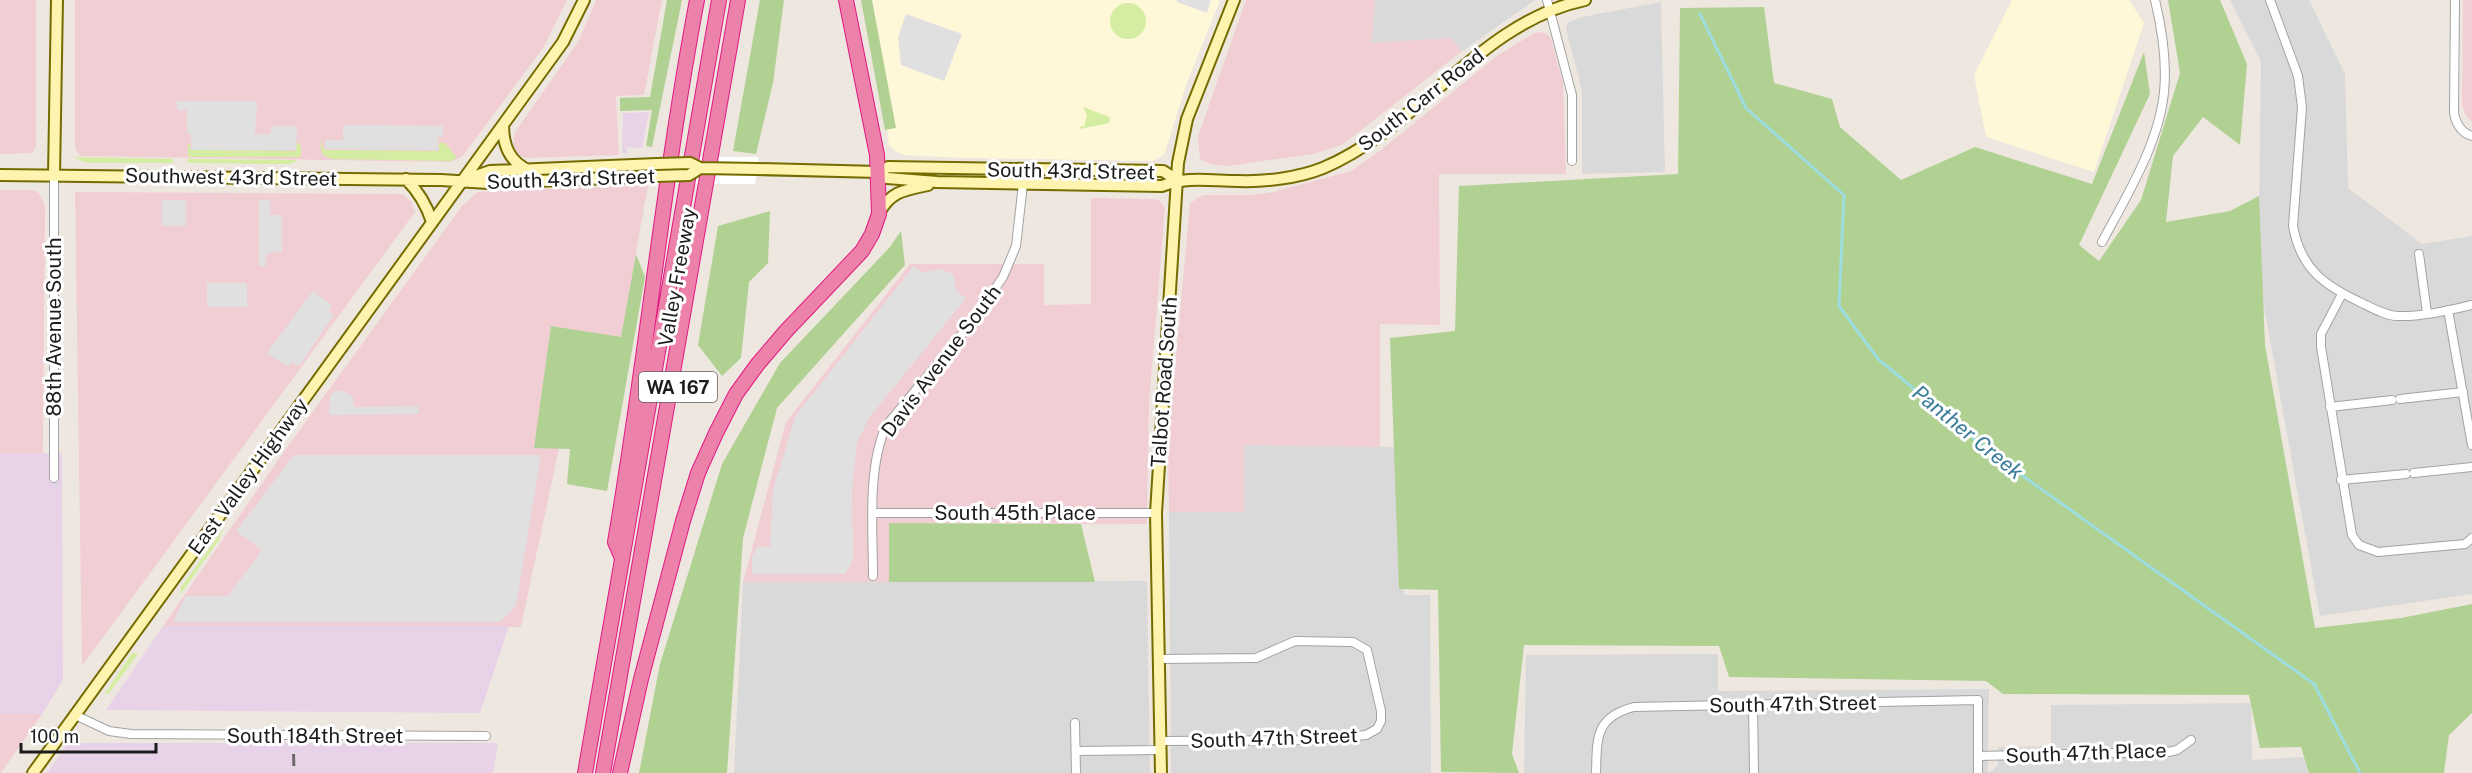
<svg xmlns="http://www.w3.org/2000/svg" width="2472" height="773" font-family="'Public Sans',sans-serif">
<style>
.residential{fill:#dad9d9}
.commercial{fill:#f1ced3}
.industrial{fill:#e8d2e8}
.education{fill:#fff8d8}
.grass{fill:#d5eda2}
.forest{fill:#b0d192}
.parking{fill:#e0e0e0}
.pier{fill:#fff}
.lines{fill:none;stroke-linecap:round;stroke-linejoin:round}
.stream{stroke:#9ddddf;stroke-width:3}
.street-casing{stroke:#a3a3a3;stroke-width:10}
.secondary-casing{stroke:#756c00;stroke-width:14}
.highway-casing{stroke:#e21883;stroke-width:16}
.street{stroke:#fff;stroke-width:8}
.secondary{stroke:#fef3af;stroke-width:10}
.highway{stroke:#ec82aa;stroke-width:14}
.rail{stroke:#6a6a6a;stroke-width:3;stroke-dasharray:12 12;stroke-linecap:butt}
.secondary-bridge-casing{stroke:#756c00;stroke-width:14;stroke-linecap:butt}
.secondary-bridge{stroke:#fef3af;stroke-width:10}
.labels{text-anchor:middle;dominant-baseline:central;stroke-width:6;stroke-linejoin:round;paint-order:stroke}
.shield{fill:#fff;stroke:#606060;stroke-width:1.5}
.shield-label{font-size:18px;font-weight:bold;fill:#1c1c1c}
.street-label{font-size:20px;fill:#1c1c1c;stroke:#fff}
.water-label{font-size:21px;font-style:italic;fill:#3b7c99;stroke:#fff}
</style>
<rect width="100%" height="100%" fill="#eee7e0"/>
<path class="residential" d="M1373 0H1535L1461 52 1452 38 1371 43 1375 4Z
M2230 0H2309L2345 74 2348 188 2422 244 2472 236V594L2320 616 2258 274 2261 61Z
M1661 2 1665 172 1582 174V91L1566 29 1567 23 1582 17Z
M1243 445 1398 447 1404 595H1430L1431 773H1171L1169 512H1244Z
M1147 581 1150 773H734L743 582Z
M1718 654V691L1989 689 1988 773H1524L1526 655Z
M2251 703 2252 760 2304 757 2309 773H1989L1998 765V747L2051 746V705Z"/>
<path class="commercial" d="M0 0H36V146L32 153 0 154Z
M75 0H567L543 48 462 157 451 162 80 156 75 149Z
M596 0H662L644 95 616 96 619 155 526 158 521 156 517 153 513 145 515 132 578 42Z
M1246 0H1373L1375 3 1371 43 1452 38 1461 52 1342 145 1313 154 1228 166 1211 164 1200 159 1198 136Z
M2463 0H2472V122L2465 114 2462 105Z
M1542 32 1550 36 1563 83 1566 174H1439L1440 325 1380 324V447L1244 445V512H1169L1168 446 1190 203 1203 195H1252L1273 192 1351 171 1381 150 1497 56 1534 33Z
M648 185 621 338 551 327 535 448H559L521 627 163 626 285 450 462 206 478 192Z
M0 190H32L39 193 45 205 43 453H0Z
M75 192 403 194 411 201 415 212 82 666Z
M1091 198 1154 199 1160 201 1165 208 1149 403 1147 524 890 523 889 582H743L786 422 910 264H1044V305L1091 304Z
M0 714H42L1 773H0Z"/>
<path class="industrial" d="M649 112 642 148 627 147V154L622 153 623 113Z
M0 453H62L63 680 42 714H0Z
M163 626H509L480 713 106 710Z
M68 743H498L493 773H47Z"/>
<path class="education" d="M872 0H1220L1186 85 1164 155 1153 161 963 158 904 155 895 151 889 145Z
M2012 0H2129L2144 23 2094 172 1986 137 1974 75Z"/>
<path class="grass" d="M1110 21a18 18 0 1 1 36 0a18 18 0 1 1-36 0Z
M1083 107 1110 117 1109 123 1080 129 1081 126 1084 127 1087 115Z
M321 141 324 150 439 151V143H445L457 158 452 161 333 159C322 156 320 152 321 141Z
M297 142 301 146V155L299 157H188V145L190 143V150L296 151Z
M74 157 173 159V163H91L84 162Z
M188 159 298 160 291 164 188 163Z
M224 528 219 540 180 595 181 587Z
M132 653 138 654 109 693 104 695Z"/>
<path class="forest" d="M667 0H682L652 147 646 146 652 110 620 111V98L650 97Z
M760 0H784L773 83 756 154 733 151Z
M861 0H872L896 128 885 130Z
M2168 0H2220L2247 64 2240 145 2203 117 2173 156 2166 222 2230 211 2259 196 2265 345 2315 628 2401 618 2472 604V713L2449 735 2444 773H2309L2301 747 2260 748 2249 695 2003 694 1986 681 1729 677 1719 646 1524 645 1512 754 1519 773 1441 772 1438 590 1399 589 1390 338 1455 331 1459 186 1678 174 1680 8 1764 7 1774 83 1832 99 1840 127 1901 180 1975 147 2092 184 2144 52 2150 94 2079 245 2099 261 2141 200 2180 73Z
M770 211 768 263 749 282 741 358 722 376 698 345 718 226Z
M901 231 905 265 777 408 743 538 727 773H639L660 664 722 464 780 363 889 248Z
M636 254 645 277 607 491 567 484 570 449 534 448 551 326 621 337Z
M889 523 1081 524 1095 582H889Z"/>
<path class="parking" d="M1177 0H1211L1207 13 1177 2Z
M906 14 962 34 944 81 901 65 898 37Z
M177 101H257L255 134H271V126H297L296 150H191V134H187V110H177Z
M343 125 443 126V137H438V150L325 149V140H343Z
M162 200H186V226H162Z
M259 200H270V215H282V252L266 253V266H259Z
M914 266 922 273 940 269 953 274 957 292 966 298 869 418 857 443 852 489 853 560 845 574H752V556L758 547H770L773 489 796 415Z
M207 283H247V307H207Z
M313 291 332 305 329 311 334 315 299 366 292 362 288 367 267 353Z
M334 391H344L353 397 354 407 418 406 419 414 329 415 330 397Z
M294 455H541L516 606 500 622H173L186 596H228L262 550 236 531Z"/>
<path class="pier" d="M662 157H759L755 184H657Z"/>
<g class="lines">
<path class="stream" d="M1700 14 1746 108 1844 195 1839 306 1878 359 1995 456 2314 684 2360 773"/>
<g class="street-casing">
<path id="street" d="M1547 0 1572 95V161
M2270 0 2298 76 2302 107 2293 226C2301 270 2325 286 2364 304 2374 309 2387 316 2398 316 2422 317 2449 310 2472 305
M2455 0 2454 112C2455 122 2461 133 2472 136
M54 175V478
M2102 242C2126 197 2159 144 2164 92 2167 62 2162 29 2155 0
M2419 254 2427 313
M2342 294 2321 334V347L2352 535 2359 545 2378 552 2465 544 2472 538
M2448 310 2472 445
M2400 399 2463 392
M2330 407 2392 400
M2414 473 2472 467
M2341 480 2406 474
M874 513H1156
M873 576C873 530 867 469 886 426L972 322 1003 277 1016 246 1023 184
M1160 659 1256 658 1295 641 1353 642 1367 650 1381 711V721L1377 729 1366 735 1316 740 1161 741
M1753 705 1754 773
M75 715 109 731 131 734 486 736
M1075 723 1076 773
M1076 751 1161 750
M1978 756 2168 752 2177 750 2191 740
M1596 773C1597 738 1595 717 1634 707L1978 700V773"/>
</g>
<g class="secondary-casing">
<path id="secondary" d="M503 125C503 145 509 162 530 171
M757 169 879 172 888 167 1163 171 1177 180
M879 172 887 178 937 182 1162 186C1186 176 1212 181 1238 181 1265 182 1298 178 1323 168 1420 127 1480 22 1585 0
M0 175 441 180 488 183 656 176
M54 175 57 0
M406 179C418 191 427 206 432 222
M467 179 490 171 657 164
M879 213C891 191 905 190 928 185
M33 773 563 42 584 0
M1161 773 1156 513 1178 163 1187 119 1234 0"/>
</g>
<g class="highway-casing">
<path id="highway" d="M622 558 615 542C646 362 663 180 697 0
M585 773 719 0
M603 773 738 0
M620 773 641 679 683 521 698 473 716 433 736 394 757 365 786 331 862 251 872 234 879 214 877 155 846 0"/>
</g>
<use href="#street" class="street"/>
<use href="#secondary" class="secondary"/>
<use href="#highway" class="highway"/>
<path class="rail" d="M293 730 294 773"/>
<g class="secondary-bridge-casing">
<path id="secondary-bridge" d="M657 164 690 163 700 168 757 169
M656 176 689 175 700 168"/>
</g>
<use href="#secondary-bridge" class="secondary-bridge"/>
</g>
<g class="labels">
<rect class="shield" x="639" y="372" width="78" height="30" rx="4.5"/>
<g class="shield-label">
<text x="678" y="387">WA 167</text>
</g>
<g class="street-label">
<text transform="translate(1421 100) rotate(-38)">South Carr Road</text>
<text transform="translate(1071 171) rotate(1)">South 43rd Street</text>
<text transform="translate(231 177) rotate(1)">Southwest 43rd Street</text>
<text transform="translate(571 179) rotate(-2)">South 43rd Street</text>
<text transform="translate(677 277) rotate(-80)">Valley Freeway</text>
<text transform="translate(54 327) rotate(-90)">88th Avenue South</text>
<text transform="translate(941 361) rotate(-53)">Davis Avenue South</text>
<text transform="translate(1164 382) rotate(-86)">Talbot Road South</text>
<text transform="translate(248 476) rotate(-54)">East Valley Highway</text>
<text x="1015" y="513">South 45th Place</text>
<text transform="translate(1793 704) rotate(-1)">South 47th Street</text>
<text x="315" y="736">South 184th Street</text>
<text transform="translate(1274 738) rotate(-2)">South 47th Street</text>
<text transform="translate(2086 753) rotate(-2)">South 47th Place</text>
</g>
<g class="water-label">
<text transform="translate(1968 432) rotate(39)">Panther Creek</text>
</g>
</g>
<path d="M21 743v9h135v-9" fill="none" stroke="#1c1c1c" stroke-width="3"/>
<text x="30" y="743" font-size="18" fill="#1c1c1c" stroke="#ffffff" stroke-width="4.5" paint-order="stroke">100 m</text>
</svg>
